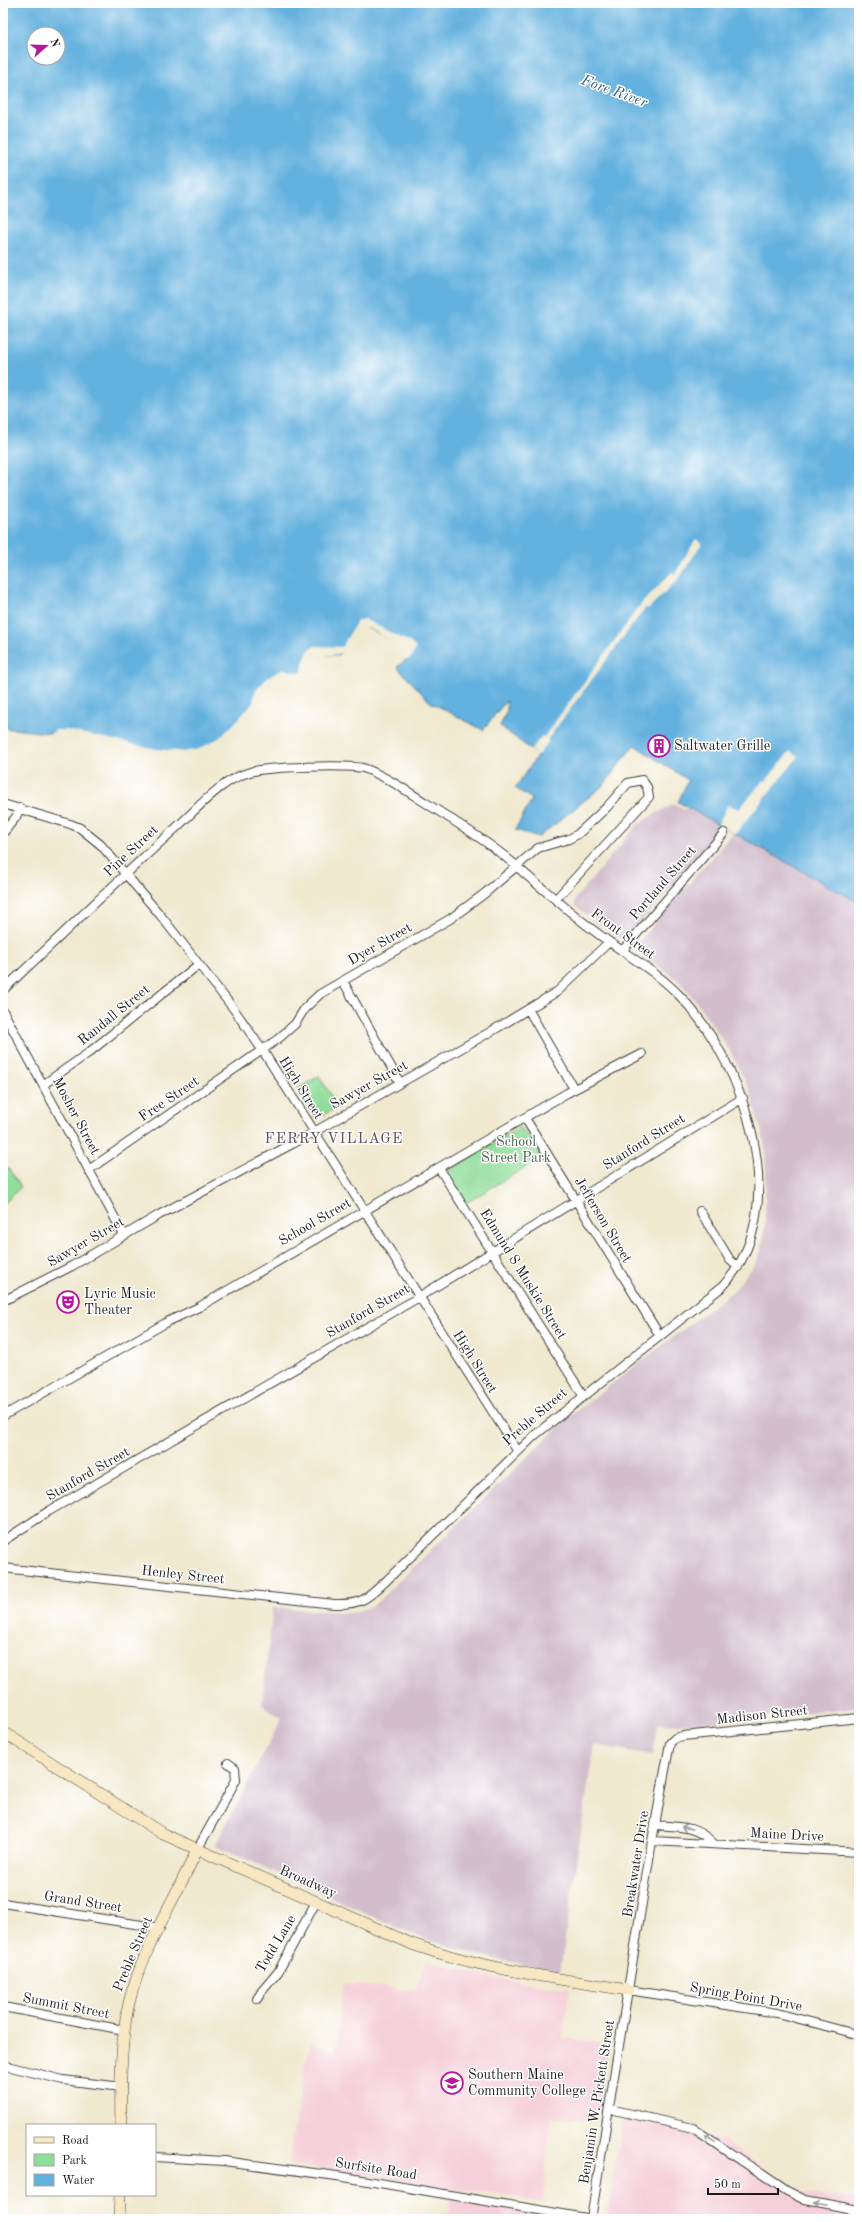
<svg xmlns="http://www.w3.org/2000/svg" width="862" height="2222" font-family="'Old Standard TT',serif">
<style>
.built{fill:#f5cfd9}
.industrial{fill:#d1bdcb}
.green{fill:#90dd9a;stroke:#567c5b}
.water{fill:#64b1de;stroke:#40667d;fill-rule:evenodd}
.pier{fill:#f0e9d0}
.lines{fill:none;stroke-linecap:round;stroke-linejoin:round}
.street-casing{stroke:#3c3b37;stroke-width:10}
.secondary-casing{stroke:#3c3b37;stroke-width:12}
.street{stroke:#fff;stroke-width:8}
.secondary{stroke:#f7e8c3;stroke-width:11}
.oneway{stroke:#999}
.labels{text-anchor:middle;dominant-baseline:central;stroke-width:3;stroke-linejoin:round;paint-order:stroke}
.poi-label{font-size:14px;fill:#1c1c1c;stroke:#fff;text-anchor:start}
.street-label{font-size:14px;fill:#1c1c1c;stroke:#fff}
.park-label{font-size:14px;fill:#456048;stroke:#fff}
.water-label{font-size:15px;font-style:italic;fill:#3c5f73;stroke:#fff}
.neighbourhood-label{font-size:15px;letter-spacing:1px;fill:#604e58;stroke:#fff}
</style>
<rect width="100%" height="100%" fill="#fff"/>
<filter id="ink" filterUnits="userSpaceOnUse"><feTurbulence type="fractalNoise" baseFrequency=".025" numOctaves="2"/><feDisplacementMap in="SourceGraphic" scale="8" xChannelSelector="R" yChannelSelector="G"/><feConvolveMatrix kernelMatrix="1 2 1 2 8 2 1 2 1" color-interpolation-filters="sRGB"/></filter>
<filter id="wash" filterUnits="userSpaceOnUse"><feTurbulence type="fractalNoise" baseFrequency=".012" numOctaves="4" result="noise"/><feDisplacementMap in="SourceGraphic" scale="16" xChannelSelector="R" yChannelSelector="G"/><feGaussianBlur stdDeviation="0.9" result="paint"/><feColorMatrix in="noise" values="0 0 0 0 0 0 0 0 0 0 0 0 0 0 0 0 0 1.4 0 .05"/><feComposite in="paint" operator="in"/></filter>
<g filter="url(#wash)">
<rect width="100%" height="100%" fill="#f0e9d0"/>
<path class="built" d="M427 1960 493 1978 570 1989 562 2038 608 2043 596 2121 551 2116 543 2203 506 2196 288 2164 310 2043 335 2051 344 1983 415 1991Z
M623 2119 690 2131 726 2142 781 2180 800 2191 827 2197 859 2198V2219H607Z
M451 2199 510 2209 573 2219H447Z"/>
<path class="industrial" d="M673 804 684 810 687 807 718 824 732 816 631 934 618 938 575 906V899L637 825Z
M733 833 859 903V1707L699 1723 657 1725 653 1755 594 1745 560 1972 479 1955 449 1947 417 1936 215 1845 282 1718 262 1705 273 1607 351 1613 373 1606 570 1416 733 1291 755 1264 761 1251 765 1223 766 1170 764 1141 749 1089 730 1051 696 1001 678 980 634 949 635 946Z"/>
<path class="green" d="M319 1076 338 1107 316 1119 297 1089Z
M519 1127 531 1137 544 1156 466 1203 449 1179V1170Z
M3 1165 6 1169 8 1168 21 1187 3 1205Z"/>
<path class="water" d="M3 3H859V903L678 802 688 780 634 745 604 785 539 837 515 830 532 799 515 788 538 755 500 726 507 710 506 701 483 730 430 702 397 667 407 659 411 651 362 625 339 655H320L311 659 308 671 277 680 216 744 186 756 110 740 3 728ZM34 34H58V58H34Z"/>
<path class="pier" d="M696 539 702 543 680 577 649 608H645L547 740 549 741 538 755 531 750 542 736 544 737 642 603 672 572 675 574Z
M364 619 411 643 416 648 412 656 408 660 405 658 409 652 369 628 363 627 342 653 318 657 312 661 310 672 300 681H278L259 705 217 746 205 754 186 758 145 751 110 742 49 735 56 730H66L157 749 184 752 199 749 219 738 233 725 253 703 255 692 267 678 284 669 299 673 302 672 303 664 309 650 315 646 342 647 357 621Z
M790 751 798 757 735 834 718 824 728 805 739 809 763 781H766Z"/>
</g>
<g filter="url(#ink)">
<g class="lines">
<g class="street-casing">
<path id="street" d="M3 804 70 824 80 828 101 845 161 916 233 1008 263 1051 517 1450
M3 833 16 817 20 808
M622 951 724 833
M343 981 400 1083
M3 990C61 936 118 880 177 827 199 807 221 780 250 772 266 767 351 764 366 769 387 777 407 791 426 803 452 820 479 836 503 855 517 866 529 878 543 889 565 907 587 927 611 943 635 960 660 975 680 996 745 1064 795 1208 723 1286L535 1435 386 1581C367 1599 361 1605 334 1604L3 1568
M528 1009 574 1089
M3 1011 124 1235
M44 1084 87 1054 198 965
M525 1118 660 1336
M439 1168 583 1395
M90 1169 278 1039 295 1024 305 1008 320 994 450 919 484 894 538 848 569 839 578 834 607 807 628 783 642 780 647 787 649 797 556 899
M700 1211 730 1260 738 1267
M3 1301 72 1266 159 1215 307 1136 497 1028 558 991 609 942
M3 1416 169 1321 199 1307 567 1093 642 1054
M3 1541 49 1511 409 1303 743 1098
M655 1825C680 1827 696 1825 714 1844
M652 1841 859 1852
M197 1850 236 1780 235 1768 228 1763
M3 1903 160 1928
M628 1990 777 2013 859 2035
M257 1999 262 1991 278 1972 316 1902
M3 2007 124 2030
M3 2065 63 2080 122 2087
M610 2109 693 2128 787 2191 805 2200 859 2210
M155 2157 224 2161 344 2177 592 2219
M591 2219 652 1841 670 1743 675 1738 683 1736 859 1718"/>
</g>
<g class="secondary-casing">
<path id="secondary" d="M3 1732 163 1834 412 1944C481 1969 555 1978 628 1990
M121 2125C120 2087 120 2041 129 2003 141 1952 175 1899 197 1850
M119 2219 120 2195"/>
</g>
<use href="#street" class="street"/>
<use href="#secondary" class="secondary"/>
</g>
<defs><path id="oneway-shaft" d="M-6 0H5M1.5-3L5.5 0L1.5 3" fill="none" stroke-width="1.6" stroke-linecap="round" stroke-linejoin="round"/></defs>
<g class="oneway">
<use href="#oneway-shaft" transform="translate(687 1828) rotate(-170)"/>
<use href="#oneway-shaft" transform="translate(710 2138) rotate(-146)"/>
<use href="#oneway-shaft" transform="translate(820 2204) rotate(-168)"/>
</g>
</g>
<defs>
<g id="building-ring" transform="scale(1.15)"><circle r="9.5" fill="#fff" stroke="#b5179e" stroke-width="1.5"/><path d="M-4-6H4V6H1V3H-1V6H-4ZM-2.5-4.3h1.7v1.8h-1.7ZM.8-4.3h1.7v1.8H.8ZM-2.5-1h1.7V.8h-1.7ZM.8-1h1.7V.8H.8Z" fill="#b5179e"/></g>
<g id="theatre-ring" transform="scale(1.15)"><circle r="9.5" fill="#fff" stroke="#b5179e" stroke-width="1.5"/><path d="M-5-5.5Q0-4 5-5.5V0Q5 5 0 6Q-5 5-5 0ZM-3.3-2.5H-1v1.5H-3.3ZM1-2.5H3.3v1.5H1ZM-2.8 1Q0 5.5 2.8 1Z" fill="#b5179e"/></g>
<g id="university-ring" transform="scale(1.15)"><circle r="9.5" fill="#fff" stroke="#b5179e" stroke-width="1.5"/><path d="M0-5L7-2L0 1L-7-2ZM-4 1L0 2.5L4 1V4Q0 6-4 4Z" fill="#b5179e"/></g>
</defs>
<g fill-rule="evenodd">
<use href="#building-ring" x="659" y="746"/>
<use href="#theatre-ring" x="68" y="1302"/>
<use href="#university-ring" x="452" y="2083"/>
</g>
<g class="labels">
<g class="poi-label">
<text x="674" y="746">Saltwater Grille</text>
<text x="84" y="1294">Lyric Music<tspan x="84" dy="16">Theater</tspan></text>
<text x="468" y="2075">Southern Maine<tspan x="468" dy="16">Community College</tspan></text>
</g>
<g class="street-label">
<text transform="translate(131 851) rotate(-43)">Pine Street</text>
<text transform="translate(663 883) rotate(-49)">Portland Street</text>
<text transform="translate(623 934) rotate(36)">Front Street</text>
<text transform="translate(380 944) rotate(-30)">Dyer Street</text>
<text transform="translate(114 1015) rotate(-39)">Randall Street</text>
<text transform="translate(369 1085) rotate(-29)">Sawyer Street</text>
<text transform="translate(301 1088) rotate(58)">High Street</text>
<text transform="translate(169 1099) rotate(-34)">Free Street</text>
<text transform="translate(76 1116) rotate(62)">Mosher Street</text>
<text transform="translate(644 1142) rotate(-32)">Stanford Street</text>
<text transform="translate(603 1220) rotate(59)">Jefferson Street</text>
<text transform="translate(315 1222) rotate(-30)">School Street</text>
<text transform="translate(86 1242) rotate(-30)">Sawyer Street</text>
<text transform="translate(523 1274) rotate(58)">Edmund S Muskie Street</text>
<text transform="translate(368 1311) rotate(-30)">Stanford Street</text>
<text transform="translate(475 1362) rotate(58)">High Street</text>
<text transform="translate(535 1417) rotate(-41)">Preble Street</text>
<text transform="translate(88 1474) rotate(-30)">Stanford Street</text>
<text transform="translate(183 1575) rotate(6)">Henley Street</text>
<text transform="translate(762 1715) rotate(-6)">Madison Street</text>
<text transform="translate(787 1835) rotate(3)">Maine Drive</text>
<text transform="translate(636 1864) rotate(-81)">Breakwater Drive</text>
<text transform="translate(308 1882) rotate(24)">Broadway</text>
<text transform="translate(83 1902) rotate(9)">Grand Street</text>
<text transform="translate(276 1944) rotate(-59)">Todd Lane</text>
<text transform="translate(133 1954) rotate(-67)">Preble Street</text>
<text transform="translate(746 1997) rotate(10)">Spring Point Drive</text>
<text transform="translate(66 2006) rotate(11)">Summit Street</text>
<text transform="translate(597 2102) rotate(-81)">Benjamin W. Pickett Street</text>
<text transform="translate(376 2169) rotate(9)">Surfsite Road</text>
</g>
<g class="park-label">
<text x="516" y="1142">School<tspan x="516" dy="16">Street Park</tspan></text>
</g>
<g class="water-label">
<text transform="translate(614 92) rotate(20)">Fore River</text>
</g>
<g class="neighbourhood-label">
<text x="334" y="1139">FERRY VILLAGE</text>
</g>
</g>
<rect width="862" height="2222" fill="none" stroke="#fff" stroke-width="16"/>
<rect x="26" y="2124" width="130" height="72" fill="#ffffff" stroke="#a4a4a4"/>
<rect x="34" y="2137" width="20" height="6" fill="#f7e8c3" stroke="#a4a4a4"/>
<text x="62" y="2144" font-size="12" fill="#1c1c1c">Road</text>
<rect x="34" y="2154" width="20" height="12" fill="#90dd9a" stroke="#a4a4a4"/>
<text x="62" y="2164" font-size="12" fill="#1c1c1c">Park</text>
<rect x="34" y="2174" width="20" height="12" fill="#64b1de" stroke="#a4a4a4"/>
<text x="62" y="2184" font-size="12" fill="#1c1c1c">Water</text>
<g transform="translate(46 46) rotate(70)"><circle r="19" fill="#ffffff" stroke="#a4a4a4"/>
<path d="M0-3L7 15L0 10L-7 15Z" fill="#b5179e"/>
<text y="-6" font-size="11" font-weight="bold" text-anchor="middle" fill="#1c1c1c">N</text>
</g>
<path d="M708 2188v6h70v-6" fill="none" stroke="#1c1c1c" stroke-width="2"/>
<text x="714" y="2188" font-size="12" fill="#1c1c1c" stroke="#ffffff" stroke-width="3" paint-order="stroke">50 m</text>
</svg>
